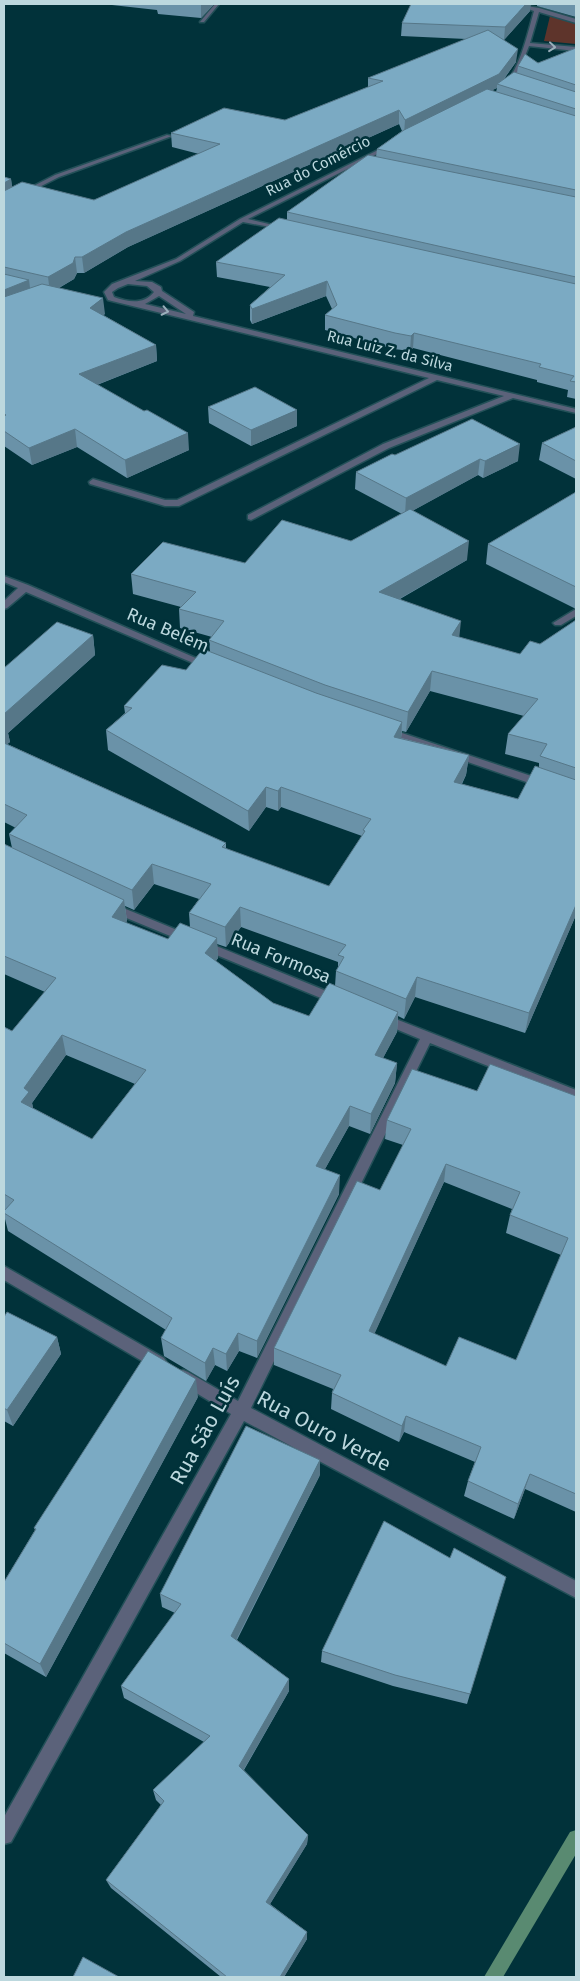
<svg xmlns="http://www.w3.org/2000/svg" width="580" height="1981" font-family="'Fira Sans',sans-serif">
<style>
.green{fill:#5e342b}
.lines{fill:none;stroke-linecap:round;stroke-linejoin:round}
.stream{fill:#598a71;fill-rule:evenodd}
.minor-casing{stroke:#235058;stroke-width:3}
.minor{fill:#5b627a;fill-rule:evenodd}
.wall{fill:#6a92a8;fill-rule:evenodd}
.shaded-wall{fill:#567788}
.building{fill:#7baac3;stroke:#567788;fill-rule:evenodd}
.oneway{stroke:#9aafbb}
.labels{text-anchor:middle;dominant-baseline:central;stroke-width:5;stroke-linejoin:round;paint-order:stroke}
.far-street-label{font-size:15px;fill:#bcd8de;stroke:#01323a}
.street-label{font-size:18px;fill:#bcd8de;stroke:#01323a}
.near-street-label{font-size:21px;fill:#bcd8de;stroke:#01323a}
</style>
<rect width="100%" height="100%" fill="#01323a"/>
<path class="green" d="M550 16 576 24V44L544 41Z"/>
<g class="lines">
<path class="stream" d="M576 1830V1854L503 1977H484L570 1832Z"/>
<g class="minor-casing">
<path id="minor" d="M215 4H219L204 22H200Z
M514 4 539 8 576 19V23L539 12 530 43 576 47V51L529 46 515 81 507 87 504 85C520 69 528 32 534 11Z
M167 135 172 136 59 177 4 205V201L55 175Z
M390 144 395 145 248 219 286 228V230L243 222 180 261 135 281 152 282 161 287 162 291 194 312 193 316 576 409V413L513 398 389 448 251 520 248 519V515L383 444 504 396 437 380 179 506H165L90 484 89 482 93 479 165 500H177L429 378 120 303 108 300 104 292 112 284 176 259 240 219ZM128 284 147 286 154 292C144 305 128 302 114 297L112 292 118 288ZM159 296 186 314 145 304Z
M4 576 28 585 214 666 209 669 205 668 26 592 7 608 4 609V601L18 588 4 582Z
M576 609V616L561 625H555L553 623Z
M387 728 576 791V799L383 733 382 731Z
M111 903 341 997 343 1000 341 1003H333L107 910 105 907Z
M383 1014 576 1090V1101L430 1043 251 1408 576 1581V1598L244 1421 11 1842 4 1844V1817L231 1414 178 1382 175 1377 178 1372 183 1370 188 1372 238 1401 420 1039 379 1022 377 1019 379 1016Z
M4 1266 164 1358 167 1363 164 1368 159 1370 154 1368 4 1280Z"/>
</g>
<use href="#minor" class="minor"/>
</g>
<path class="wall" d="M103 4H214L201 18 158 14 157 10Z
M537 4H576V17L537 6Z
M530 11 504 40 516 62 504 79 517 73 518 66 538 63 576 48V399L567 397 568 390 537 382V380L413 348 410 351 394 349 325 330V315L332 309 326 296 252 324 250 320V305L270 287 217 277 216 262 287 220V212L376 157 377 149 402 131 399 124 128 247 84 273H77L74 279 59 288 105 314 103 315 156 345 157 361 97 385 189 450 127 478 77 447 32 465 4 446V177L11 179 12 187 94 200 199 154 172 147 171 133 285 120 368 87V78L466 39 401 36 402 23ZM497 88 496 92 492 90Z
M208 407 297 426 251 446 209 423Z
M576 427V479L539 460 542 443Z
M395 455 518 461 483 478 478 475 412 511 467 560 400 599 459 637 520 654 540 644 576 620V915L525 1033 415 997 404 1019 398 1016 397 1032 383 1058 397 1063 395 1083 370 1134 349 1126 325 1169 339 1194 257 1358 239 1351 227 1371 215 1365 206 1381 164 1356 161 1338 166 1330 8 1231 4 1215V1211L5 1210H4V1027L12 1031 45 992 4 974V844L12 848 9 834 16 828 4 822V668L93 635 95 655 8 733 10 742 7 744 226 843V849L329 886 362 836 281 807 278 811 266 807 249 831 108 750 106 730 125 713 124 706 186 670 210 652 209 640 212 637 180 628 179 609 181 607 133 594 131 574 245 563 351 541 402 514 355 489 356 472ZM430 691 524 716 508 734 505 754 539 763V767L518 799 462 784 466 775 469 755 401 738 402 731 406 732ZM154 884 199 899 189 913 190 927 168 939 125 923 127 921 125 906 134 910ZM241 927 338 962V968L336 971 335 986 309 1016 273 1003 216 961 218 958 217 944 226 947ZM66 1055 135 1084 92 1139 33 1108 32 1103Z
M576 492V609L486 564 488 544Z
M477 1091 576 1096V1512L525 1489 514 1519 464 1496 468 1481 475 1462 404 1432 399 1442 331 1409 332 1393 333 1389 274 1365V1348L380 1190 403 1145 385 1139 387 1120ZM444 1182 512 1209 510 1215 506 1233 561 1255 516 1360 446 1366 374 1334Z
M4 1317 57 1337 61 1354 13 1426 4 1421Z
M198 1397 46 1677 4 1653V1582L35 1530 34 1528Z
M320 1475 237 1640 289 1679V1691L244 1770 308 1835 307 1844 270 1904 307 1932V1939L284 1977H221L111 1888 106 1880 161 1805 156 1800 153 1790 204 1742 124 1698 121 1686 175 1613 162 1607 160 1594Z
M322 1651 470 1694 467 1704 393 1686 321 1662Z"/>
<path class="shaded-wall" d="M201 4H214L201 18Z
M526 4H531L530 11 504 40 505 27Z
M518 49 516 62 500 84H497V88L404 134 405 120Z
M399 110V124L128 247 84 273 82 257 126 232Z
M11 179 13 194 4 199V183Z
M75 257 77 273 74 279 50 293 48 277Z
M29 280 31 296 4 307V290Z
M327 281 326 296 252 324V309Z
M103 298 105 314 91 324 90 308Z
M414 333 413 348 410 351 411 336Z
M156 345 157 361 81 391 79 374Z
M297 410V426L251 446V430Z
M75 429 77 447 32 465 29 448Z
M188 433 189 450 127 478 125 460Z
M520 444 518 461 483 478 485 461Z
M480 459 478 475 405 515 406 498Z
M469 541 467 560 378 611 379 592Z
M461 621 459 640 452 635Z
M93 635 95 655 8 733 10 742 4 747V714Z
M432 671 430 691 406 732 408 712Z
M402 722 401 742 394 737Z
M469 755 466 775 452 802 454 782Z
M266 787V807L249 831 248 811Z
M281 787V807L278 811V791Z
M152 864 154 884 134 910 132 890Z
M124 900 127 921 114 938 112 917Z
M576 905V915L525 1033 529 1013Z
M240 907 241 927 226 947 225 927Z
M217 938 218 958 206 974 205 953Z
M417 977 415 997 404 1019 406 999Z
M398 1012 397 1032 374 1075 375 1055Z
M62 1035 66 1055 32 1103 34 1112 21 1102 24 1088Z
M397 1063 395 1083 370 1134 371 1114Z
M350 1106 349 1126 316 1185V1166Z
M446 1164 444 1182 368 1348 369 1331Z
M340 1175 339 1194 257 1358V1341Z
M238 1333 239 1351 227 1371 226 1354Z
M57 1337 61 1354 13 1426 7 1410Z
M213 1348 215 1365 206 1381 205 1363Z
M196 1379 198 1397 46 1677 40 1664Z
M406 1416 404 1432 399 1442 402 1426Z
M320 1460V1475L232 1648 231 1636Z
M530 1474 525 1489 514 1519 518 1504Z
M289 1679V1691L240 1776 239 1766Z
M308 1835 307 1844 267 1909 266 1902Z
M307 1932V1939L284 1977H280Z"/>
<path class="building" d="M411 4H526L505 27 402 23Z
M488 30 518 49 499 74 405 120 399 110 126 232 82 257H75L73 263 48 277 4 267V191L22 182 94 200 220 144 171 133 224 108 285 120 383 81 368 78Z
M576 48V85L518 66 525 54 538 63Z
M514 72 576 92V109L497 84Z
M487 89 576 116V190L377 149 404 130Z
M368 155 576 197V277L287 212Z
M4 177 11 179 4 183Z
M279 218 576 284V382L570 381 574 376 539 367 541 364 414 333 411 336 395 333 325 315 337 305 327 281 252 309 250 305 285 275 216 262Z
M4 274 29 280 4 290Z
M42 284 103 298 90 308 156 345 79 374 144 411 147 410 188 433 125 460 75 429 29 448 4 431V416L6 415 4 414V297Z
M255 387 297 410 251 430 208 407Z
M472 419 520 444 485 461 480 459 406 498 356 472 392 454 395 455Z
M576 427V461L542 443Z
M576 492V587L488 544Z
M410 509 469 541 379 592 461 621 452 635 520 654 530 641 540 644 576 620V768L540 756 547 744 508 734 538 699 432 671 408 712 325 685 209 640 224 621 179 609 196 592 131 574 163 542 245 563 282 520 351 541Z
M57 622 93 635 4 714V668Z
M203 649 316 693 402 722 394 737 469 755 454 782 518 799 535 766 576 780V905L529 1013 417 977 406 999 336 971 344 957 338 955 346 945 240 907 225 927 189 913 211 884 152 864 132 890 9 834 27 815 4 804V743L226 843 222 847 329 886 365 831 363 830 371 819 281 787 278 791 266 787 248 811 106 730 132 708 124 706 162 665 186 670Z
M4 844 124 900 112 917 168 939 180 923 217 938 205 953 273 1003 309 1016 329 983 398 1012 375 1055 397 1063 371 1114 350 1106 316 1166 340 1175 257 1341 238 1333 226 1354 213 1348 205 1363 161 1338 172 1318 4 1213V1211L14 1200 4 1194V1027L12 1031 56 978 4 956ZM62 1035 146 1070 92 1139 21 1102 29 1092 24 1088Z
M490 1064 576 1096V1494L530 1474 518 1504 468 1481 481 1447 406 1416 402 1426 332 1393 341 1375 274 1348 357 1181 380 1190 411 1129 387 1120 412 1069 477 1091ZM446 1164 520 1192 510 1215 568 1238 516 1360 459 1337 446 1366 369 1331Z
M7 1312 57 1337 7 1410 4 1408V1317Z
M148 1351 196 1379 40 1664 4 1643V1582L36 1529 34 1528Z
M246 1426 320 1460 231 1636 289 1679 239 1766 308 1835 266 1902 307 1932 280 1977H227L106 1880 164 1801 153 1790 210 1736 121 1686 181 1604 160 1594Z
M384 1521 450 1558 454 1548 506 1577 470 1694 395 1675 322 1651Z
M83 1957 119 1977H73Z"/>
<defs><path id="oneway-chevron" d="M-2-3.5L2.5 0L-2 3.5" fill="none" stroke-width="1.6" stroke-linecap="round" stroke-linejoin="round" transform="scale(1.25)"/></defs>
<g class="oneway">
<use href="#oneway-chevron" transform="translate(552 47) rotate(6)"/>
<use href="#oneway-chevron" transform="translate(165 311) rotate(12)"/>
</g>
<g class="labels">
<g class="far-street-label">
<text transform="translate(318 166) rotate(-27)">Rua do Comércio</text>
<text transform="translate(390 351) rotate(14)">Rua Luiz Z. da Silva</text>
</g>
<g class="street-label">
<text transform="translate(168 630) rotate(23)">Rua Belém</text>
<text transform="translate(281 958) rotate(22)">Rua Formosa</text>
</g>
<g class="near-street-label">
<text transform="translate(205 1430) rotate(-61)">Rua São Luís</text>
<text transform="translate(324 1431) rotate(28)">Rua Ouro Verde</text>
</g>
</g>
<rect width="580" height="1981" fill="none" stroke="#bcd8de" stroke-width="10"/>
</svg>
